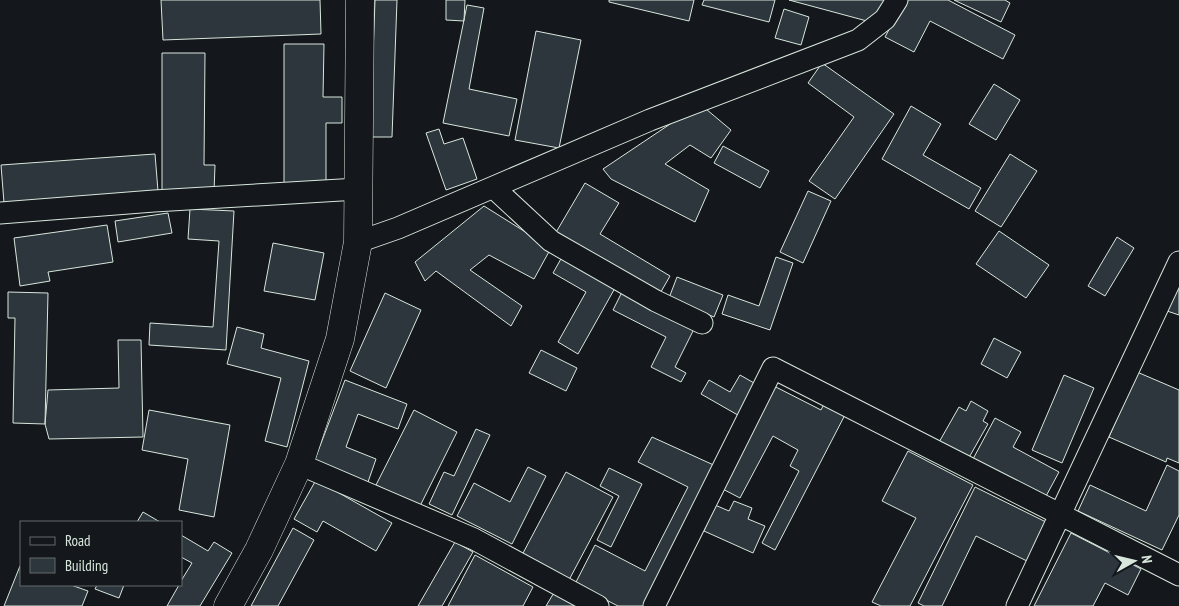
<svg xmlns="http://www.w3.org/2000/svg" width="1179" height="606" font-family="'PT Sans Narrow',sans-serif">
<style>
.building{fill:#2c363c;stroke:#d8e6dc}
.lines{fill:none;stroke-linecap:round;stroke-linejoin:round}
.street-casing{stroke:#d8e6dc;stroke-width:23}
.secondary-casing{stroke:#d8e6dc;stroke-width:29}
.street{stroke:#14181c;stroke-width:21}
.secondary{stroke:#14181c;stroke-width:28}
</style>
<rect width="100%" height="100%" fill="#14181c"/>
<path class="building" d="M161 0H320L321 34 163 40Z
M375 0H397L392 137H370Z
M446 0H465L464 21 446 20Z
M609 0H694L689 21 609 2Z
M704 0H775L769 22 702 5Z
M789 0H885L878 24Z
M905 0H948L1015 35 1003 59 930 21 914 52 885 37Z
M954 0H1005L1010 3 1001 22Z
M467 5 484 8 469 89 517 99 509 136 443 123Z
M784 9 809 17 801 45 775 38Z
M536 31 581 40 559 148 515 140Z
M284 44H324L323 97H342V123H326V184H284Z
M162 53H205L204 165H215L214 192H162Z
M822 63 894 114 835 199 809 181 854 117 808 83Z
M994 84 1020 100 996 140 969 124Z
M700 104 731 130 711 158 690 145 665 164 709 190 695 222 611 179 603 169Z
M911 106 941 124 923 155 981 188 969 209 882 159Z
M439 129 444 144 463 138 477 179 446 190 426 133Z
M723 146 769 171 760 188 714 163Z
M155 154 158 191 4 203 1 165Z
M1010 154 1037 171 1001 227 975 211Z
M585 183 619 203 600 234 670 276 658 297 555 234Z
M808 191 831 201 803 263 780 252Z
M484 206 551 248 534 279 489 255 470 270 522 306 511 326 436 271 425 281 415 262Z
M190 209 234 211 226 350 149 345 150 323 213 327 219 241 188 239Z
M168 213 172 233 118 242 115 221Z
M107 225 113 262 48 272 50 281 20 286 14 238Z
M999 231 1049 265 1026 298 976 264Z
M1117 237 1134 248 1105 296 1088 286Z
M273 243 324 253 315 300 264 291Z
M562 257 615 288 578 354 558 342 586 292 553 273Z
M776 257 793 263 770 330 722 314 728 295 759 306Z
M677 277 723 295 714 317 669 298Z
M1179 278V315L1167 311Z
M624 288 696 325 675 367 686 373 681 382 651 367 666 337 613 310Z
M8 292 48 293 45 424 13 423 15 318H8Z
M385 293 421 310 386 388 350 371Z
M237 327 264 334 261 348 309 361 287 447 265 441 281 378 227 364Z
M994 338 1021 352 1007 378 981 364Z
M118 340H141L143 437 49 439 45 424 48 390 119 388Z
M541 350 577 368 566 391 529 373Z
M1137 372 1179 390V463L1167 458 1166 462 1109 437Z
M740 375 761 387 743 418 701 394 709 380 730 392Z
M1064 375 1094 388 1062 463 1032 450Z
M345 380 407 404 398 429 358 414 346 447 376 459 368 482 314 462Z
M768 383 821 410 826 400 847 411 775 550 762 543 799 471 790 466 798 450 773 436 740 498 715 485Z
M971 401 988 411 983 421 988 424 967 461 938 444 959 407 966 411Z
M149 410 230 425 214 517 179 510 188 459 142 450Z
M414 410 457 432 420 506 376 485Z
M995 418 1021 432 1013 447 1059 472 1045 498 973 459Z
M476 429 490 435 452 515 429 504 444 472 454 476Z
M652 437 718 467 647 606H618L575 584 595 545 645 571 688 487 638 462Z
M908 451 973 485 910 606H881L872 602 916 518 882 501Z
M1167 465 1179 471V515L1162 550 1078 511 1090 485 1146 511Z
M528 467 546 476 512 544 457 516 474 483 510 502Z
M609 468 642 484 611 547 597 540 619 496 600 486Z
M566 472 613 497 569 580 522 555Z
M316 480 392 523 376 551 323 521 317 532 294 519Z
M975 487 1048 523 1029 562 976 536 942 606H924L918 603Z
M734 501 752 508 748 519 765 526 753 553 704 531 715 505 729 511Z
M143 512 160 522H137Z
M293 528 314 540 278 606H251Z
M1071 533 1141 569 1128 595 1105 583 1093 606H1034Z
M181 535 208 551 214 542 232 553 200 606H167L179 585H181V581L192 563 181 557Z
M455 542 473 552 442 606H418Z
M475 555 533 587 523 606H448Z
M20 566 21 585H71L88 591 82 606H4Z
M97 585H124L119 598 95 589Z
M555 591 578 606H546Z"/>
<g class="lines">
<g class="street-casing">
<path id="street" d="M494 188 551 241 656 301 702 323
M0 213 154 201 358 189
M358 242 398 228 650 120 858 40 885 19 897 0
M299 464 474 539 598 606
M654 606 773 368 1179 575
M1017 606 1179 262"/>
</g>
<g class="secondary-casing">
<path id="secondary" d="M228 606 259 550 299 464 340 339 358 242 360 0"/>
</g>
<use href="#street" class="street"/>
<use href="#secondary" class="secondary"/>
</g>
<rect x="20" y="521" width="162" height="65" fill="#14181c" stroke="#626a69"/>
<rect x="30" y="537" width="25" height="8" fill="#14181c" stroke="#626a69"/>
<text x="65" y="546" font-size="15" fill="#d8e6dc">Road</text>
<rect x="30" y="558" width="25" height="15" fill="#2c363c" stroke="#626a69"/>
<text x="65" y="571" font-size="15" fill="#d8e6dc">Building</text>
<g transform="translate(1134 561) rotate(82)" stroke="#14181c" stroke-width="4" paint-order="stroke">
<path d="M0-4L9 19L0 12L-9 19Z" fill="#d8e6dc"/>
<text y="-8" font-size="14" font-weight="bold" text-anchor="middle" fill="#d8e6dc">N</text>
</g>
</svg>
